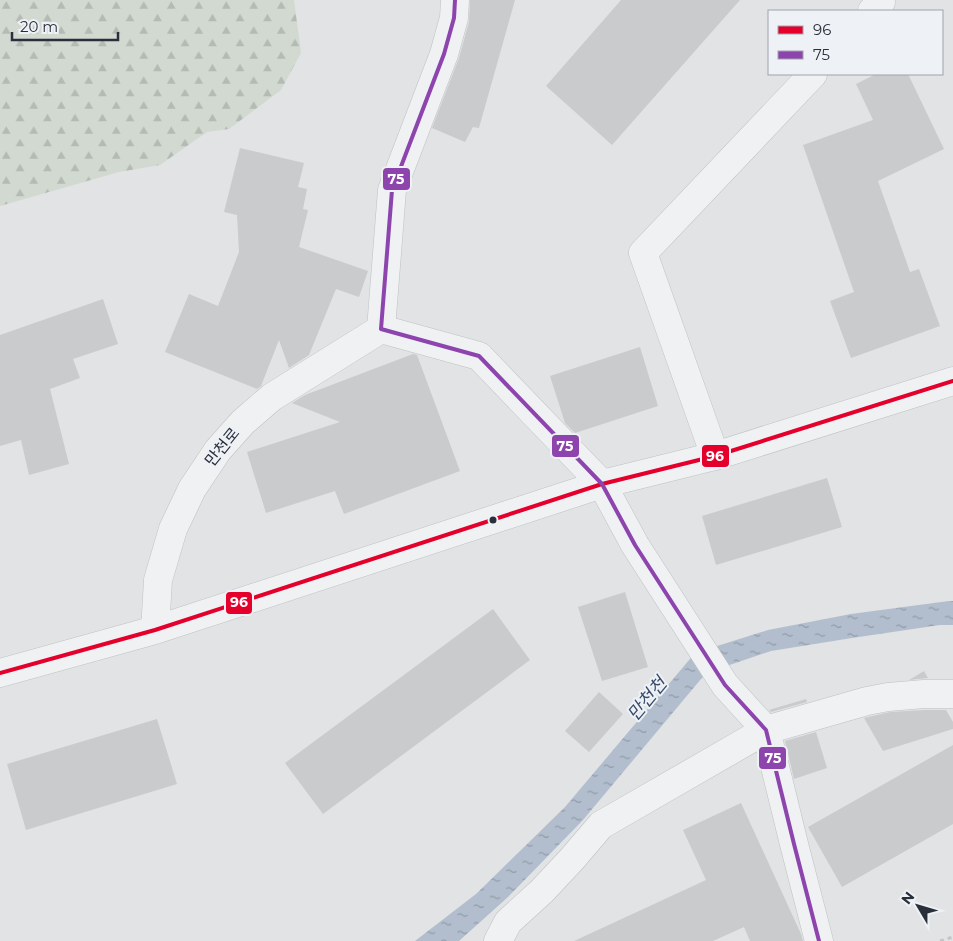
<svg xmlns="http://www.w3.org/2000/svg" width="953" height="941" font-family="Montserrat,'Noto Sans KR',sans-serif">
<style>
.forest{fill:url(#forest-firs)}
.water{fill:url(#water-ripples)}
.building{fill:#c9cbcd}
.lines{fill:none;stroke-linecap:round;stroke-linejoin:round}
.minor-casing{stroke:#bfc1c3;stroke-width:29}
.path{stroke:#c2c4c8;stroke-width:3;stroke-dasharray:4 4;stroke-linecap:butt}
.minor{stroke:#f0f1f2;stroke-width:28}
.bus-1-casing{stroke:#eef1f5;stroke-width:8}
.bus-2-casing{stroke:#eef1f5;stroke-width:8}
.bus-1{stroke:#e4002b;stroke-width:4}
.bus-2{stroke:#8e44ad;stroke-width:4}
.bus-dot{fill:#2a2f3c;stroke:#eef1f5;stroke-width:2}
.labels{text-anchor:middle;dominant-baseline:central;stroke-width:4;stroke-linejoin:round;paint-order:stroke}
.street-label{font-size:16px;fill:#2a2f3c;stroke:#eef1f5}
.water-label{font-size:18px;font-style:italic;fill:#384c6c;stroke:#eef1f5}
.line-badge{stroke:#eef1f5;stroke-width:2}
.badge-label{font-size:14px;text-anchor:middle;font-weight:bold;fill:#fff}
</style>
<defs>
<pattern id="forest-firs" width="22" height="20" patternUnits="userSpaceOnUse" patternTransform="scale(1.25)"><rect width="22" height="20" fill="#d1d9d1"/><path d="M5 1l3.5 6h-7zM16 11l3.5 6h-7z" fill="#b4bbb4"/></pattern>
<pattern id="water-ripples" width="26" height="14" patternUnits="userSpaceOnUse" patternTransform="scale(1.25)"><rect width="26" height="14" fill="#b2becd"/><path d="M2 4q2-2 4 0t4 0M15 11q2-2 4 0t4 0" fill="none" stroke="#919ba8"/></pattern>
</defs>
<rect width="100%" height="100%" fill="#e1e3e5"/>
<path class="forest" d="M0 0H294L301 53 281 90 229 129 207 132 160 165 119 172 0 206Z"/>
<path class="water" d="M949 601H953V625H940L852 638 771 651 706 673 583 820 508 897 459 941H415L476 894 565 807 695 653 768 630 851 614Z"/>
<path class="building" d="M470 0H515L479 128 473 127 465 142 432 128 459 58 469 22Z
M621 0H740L612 145 546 86Z
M876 74H908L944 149 878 181 910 272 919 269 940 326 851 358 830 301 854 292 803 145 873 120 856 84Z
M240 148 304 163 298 187 307 189 303 209 308 210 299 247 368 271 359 297 336 289 309 355 289 368 279 340 261 386 257 389 165 352 189 294 218 306 239 252 237 215 224 212Z
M103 299 118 344 73 359 80 378 50 389 69 464 29 475 21 440 0 446V335Z
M640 347 658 406 575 433 565 423 550 376Z
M413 354 417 355 460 471 344 514 335 491 266 513 247 452 340 422 292 403 305 395Z
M827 478 842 527 716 565 702 516Z
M625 592 648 667 602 681 578 607Z
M493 609 530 660 323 814 285 763Z
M924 671 928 678 909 680Z
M599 692 623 714 589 752 565 731Z
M806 699 807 702 771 712 769 710Z
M925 710H946L953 722V729L883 751 864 718 890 712Z
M157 719 177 784 26 830 7 764Z
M816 732 827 768 794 779 785 741Z
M953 745V824L842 887 808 827Z
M741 803 801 934 803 941H750L744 927 713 941H574L706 880 683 830Z"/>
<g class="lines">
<g class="minor-casing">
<path id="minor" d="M455 0 454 18 444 54 392 190 381 329 479 356 602 484 635 545 725 685 766 730 794 844 819 941
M872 11 881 2
M715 456 643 253 813 74
M155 630 158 580 173 529 192 489 218 450 243 422 272 397 381 329
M0 673 155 630 602 484 715 456 953 381
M498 941 508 922 542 891 572 859 601 825 766 730 867 701 888 697 924 694H953"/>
</g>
<path class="path" d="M940 941 953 937"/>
<use href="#minor" class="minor"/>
<g class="bus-1-casing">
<path id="bus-1" d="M0 673 155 630 602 484 715 456 953 381"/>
</g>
<g class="bus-2-casing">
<path id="bus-2" d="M455 0 454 18 444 54 392 190 381 329 479 356 602 484 635 545 725 685 766 730 794 844 819 941"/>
</g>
<use href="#bus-1" class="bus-1"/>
<use href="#bus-2" class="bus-2"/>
</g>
<circle class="bus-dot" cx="493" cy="520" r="4.5"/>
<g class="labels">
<g class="street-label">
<text transform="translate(222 447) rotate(-51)">만천로</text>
</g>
<g class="water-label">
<text transform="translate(647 699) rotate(-50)">만천천</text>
</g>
</g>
<g class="line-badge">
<rect x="382" y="167" width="29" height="24" rx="5" fill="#8e44ad"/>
<rect x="551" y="434" width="29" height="24" rx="5" fill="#8e44ad"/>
<rect x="701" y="444" width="29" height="24" rx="5" fill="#e4002b"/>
<rect x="225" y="591" width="28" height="24" rx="5" fill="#e4002b"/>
<rect x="758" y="746" width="29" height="24" rx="5" fill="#8e44ad"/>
</g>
<g class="badge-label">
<text x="396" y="184">75</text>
<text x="565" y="451">75</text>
<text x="715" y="461">96</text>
<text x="239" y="607">96</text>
<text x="773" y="763">75</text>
</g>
<rect x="768" y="10" width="175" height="65" fill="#eef1f5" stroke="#a0a3ab"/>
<rect x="778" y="26" width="25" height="8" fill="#e4002b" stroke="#a0a3ab"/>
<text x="813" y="35" font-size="15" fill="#2a2f3c">96</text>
<rect x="778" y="51" width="25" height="8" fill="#8e44ad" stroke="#a0a3ab"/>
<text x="813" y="60" font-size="15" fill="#2a2f3c">75</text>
<g transform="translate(918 906) rotate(308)" stroke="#eef1f5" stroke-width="4" paint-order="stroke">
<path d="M0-4L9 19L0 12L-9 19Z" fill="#2a2f3c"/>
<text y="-8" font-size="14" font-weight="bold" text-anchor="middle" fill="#2a2f3c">N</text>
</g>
<path d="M12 32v8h106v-8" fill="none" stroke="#2a2f3c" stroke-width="2.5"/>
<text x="20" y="32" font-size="15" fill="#2a2f3c" stroke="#eef1f5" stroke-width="4" paint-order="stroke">20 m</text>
</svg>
